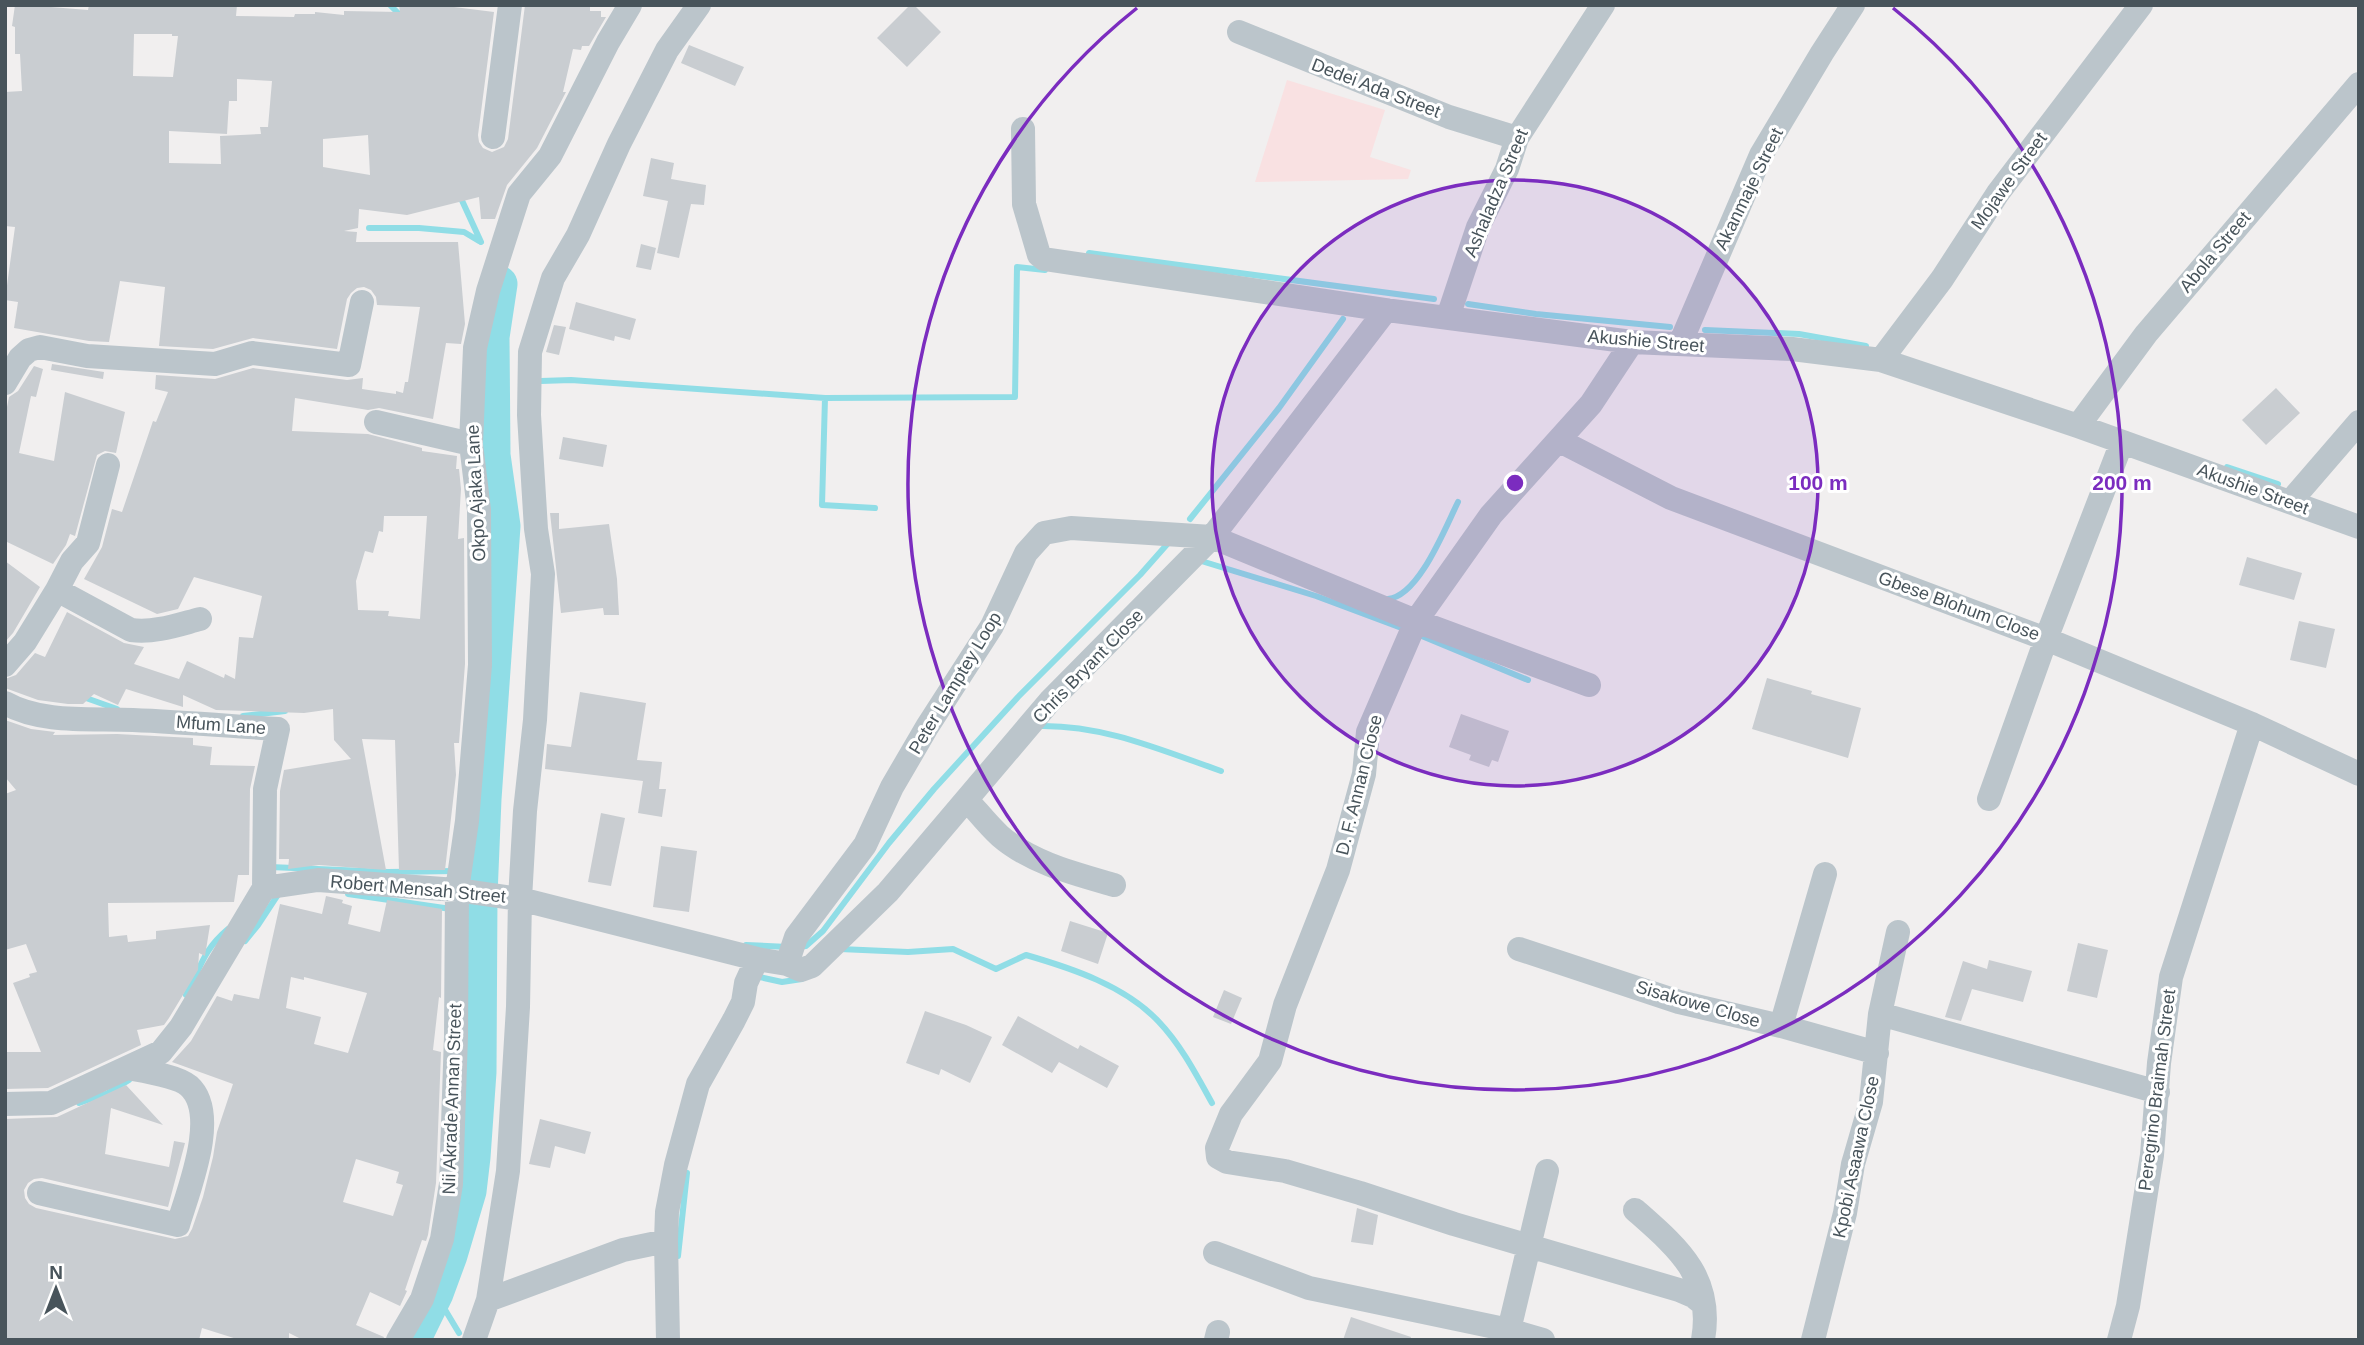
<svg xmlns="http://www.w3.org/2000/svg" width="2364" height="1345" font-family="Arial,sans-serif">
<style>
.medical{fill:#f9e1e2}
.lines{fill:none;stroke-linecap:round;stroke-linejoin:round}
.stream{stroke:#90dde6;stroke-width:6}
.river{stroke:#90dde6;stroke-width:37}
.building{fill:#c9cdd1;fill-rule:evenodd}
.street{stroke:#bbc5cb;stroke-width:24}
.ring{fill:none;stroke:#7b2cbf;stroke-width:3.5}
.labels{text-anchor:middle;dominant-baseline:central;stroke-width:6;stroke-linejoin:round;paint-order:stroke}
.street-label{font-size:18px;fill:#48545b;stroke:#fff}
.centre{fill:#7b2cbf;stroke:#fff;stroke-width:3.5}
.ring-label{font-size:21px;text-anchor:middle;font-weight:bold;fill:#7b2cbf;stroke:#fff;stroke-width:6;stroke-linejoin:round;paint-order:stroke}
</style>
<rect width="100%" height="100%" fill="#f1efef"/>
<path class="medical" d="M1287 80 1385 110 1370 157 1411 170 1408 179 1255 182Z"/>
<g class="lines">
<path class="stream" d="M390 5 398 13V18
M459 194 481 242
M369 228H419L464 232 479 241
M1089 253 1434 299
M1468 304 1536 314 1670 327
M1705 330 1799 334 1866 346
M541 381 571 380 825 398 822 505 875 508
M825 398 1015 397 1017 267 1045 270
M2227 467 2278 484
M1190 519 1279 408 1343 319
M1198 560 1316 596 1407 630
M1388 599C1419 596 1445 528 1458 502
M1417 634 1528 680
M84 694 86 698 117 709
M243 716 285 711
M1037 726C1102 724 1161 750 1221 771
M473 852 482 838
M270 867 388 872 455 871
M348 894 451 909
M245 941 258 925 279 893
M746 945 788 947
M798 947 806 946 823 931 889 843 934 789 1018 697 1140 575 1170 541
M840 949 908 952 953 949 996 969 1026 955C1071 968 1126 986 1159 1022 1181 1045 1197 1076 1212 1103
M755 976 782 982 802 979
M186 995C201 968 202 951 228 929
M79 1103 108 1093 129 1080
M678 1256 687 1173
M435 1293 459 1333"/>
<path class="river" d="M412 1340 435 1293 449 1255 468 1191 472 1157 478 1072 479 895 483 799 502 526 492 455 491 337 499 284"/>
</g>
<path class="building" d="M15 5H51V7L88 10 89 5H237L236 16 294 17 295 14H315V12L344 15V11L400 12 399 5H438L494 12 478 135 479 142 483 148 492 152 504 147 508 139 525 5H590V11H601V17H606L589 46H582L581 50 573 49 563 92H566L537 148 507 185 495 219H481L479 197 407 215 359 209 358 228 344 231 357 232 356 242H458L465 324 461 344 446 343 433 419 379 408 368 410 295 398 292 431 368 434 422 448V451L457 456 456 469H459L461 489 458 539 464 538 465 664 459 743H454L456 775 445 870H399L395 740 362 739 386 870 319 865 288 869 289 859H279L280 791 284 770 351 759 334 740 333 709 304 713 216 710 183 695V707L126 689 118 705 94 694 83 704H68L38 700 5 688V679L16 675 35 653 45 657 67 612 124 643 144 647 134 664 179 679 187 661 224 678 225 674 235 679 239 637 253 638 262 596 194 577 178 609 157 614 84 579 102 547 112 509 122 512 153 421 156 422 168 392 155 389 156 375 215 379 253 368 347 380 363 378 362 389 396 394V391L403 393 405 382H408L420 307 377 305 376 297 371 290 364 287 357 288 351 293 347 299 337 349 253 338 213 349 159 346 165 287 120 281 109 342 89 341 14 328 18 302 5 300 15 227 5 226V92L22 91 20 54H15V27L12 26ZM134 34H172V36H178L173 77 133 76ZM237 79 272 81 268 127H260L261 134 220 136 221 164 169 163V131L227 134 229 101H237ZM368 135 370 175 323 167V139ZM384 516H427L420 619 388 616 389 611 358 610 356 581 365 551 373 553 379 531 383 532Z
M910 5H914L941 32 907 67 877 38Z
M689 45 744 67 735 86 681 63Z
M651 158 674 163 671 179 706 185 704 205 691 204 679 258 657 253 668 201 643 196Z
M641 244 656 248 651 270 636 267Z
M576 302 636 319 630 340 615 336 614 341 569 329Z
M554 325 566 327 559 355 546 352Z
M52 364 104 372 103 379 51 370Z
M34 366 43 369 36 397 31 396 19 453 54 461 65 392 125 412 116 453 105 451 97 455 75 536 70 534 66 545 53 564 5 541V417L9 397 18 391Z
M2276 388 2300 413 2266 445 2242 420Z
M563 437 607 445 603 467 559 459Z
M550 513H559V529L609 524 617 579 619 615H604L603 608 561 613Z
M2247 557 2302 573 2294 600 2239 585Z
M5 561 40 587 13 633 5 642Z
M2299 621 2335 629 2326 668 2290 660Z
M1767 678 1812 691 1811 694 1861 708 1848 758 1752 729Z
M580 692 646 703 637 760 662 762 659 789H666L662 817 638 813 643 781 545 769 547 744 571 747Z
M1461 714 1509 731 1498 762 1492 760 1489 767 1469 760 1471 755 1449 747Z
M5 720 31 729 55 732 53 735 117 734 193 738V745L212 747 210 765 255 766 250 789 249 875H238L234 902 108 903 109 937 127 935 128 942 156 939V931L210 925 205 956 199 953 198 970 169 1018 164 1025 137 1030 141 1045 48 1088 5 1089V1052H41L13 983 30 977 29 974 37 972 26 944 5 950V794L16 790 5 777Z
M601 813 625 818 611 886 588 882Z
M661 846 697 851 689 912 653 907Z
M326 896 343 900 342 903 352 906 348 924 380 932 387 900 442 909 441 998 439 997 433 1050 441 1052 436 1183 428 1235 426 1241 422 1240 405 1290 407 1291 400 1306 370 1292 356 1325 384 1337 383 1340H303L289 1333V1340H240L202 1328 199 1340H5V1119L57 1117 126 1085 163 1125 111 1108 105 1154 169 1167 174 1141 185 1143 168 1207 42 1178 34 1179 28 1183 24 1190 25 1198 29 1204 36 1208 175 1239 188 1236 192 1229 203 1197 213 1157 217 1132 233 1084 172 1062 191 1041 217 996 232 1001 234 994 259 999 280 904 322 914ZM291 977 304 980V977L367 993 348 1053 314 1044 321 1017 286 1008ZM356 1159 399 1172 396 1183 403 1185 393 1216 343 1202Z
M1070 921 1108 933 1098 964 1061 951Z
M2078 943 2108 950 2097 998 2067 991Z
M1989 960 2032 971 2023 1002 1972 989 1961 1021 1945 1017 1963 961 1987 969Z
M1224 990 1242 998 1231 1024 1213 1017Z
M925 1011 966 1025 992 1037 970 1083 941 1069 939 1075 906 1063Z
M1018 1016 1078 1049 1080 1045 1119 1066 1107 1088 1059 1062 1052 1073 1002 1045Z
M540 1119 591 1132 585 1154 555 1146 550 1168 529 1164Z
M1357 1208 1378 1215 1373 1245 1351 1242Z
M1351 1317 1411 1337 1410 1340H1343Z"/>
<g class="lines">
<path class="street" d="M1239 32 1449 117 1517 138
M1023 129 1024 204 1039 255 1044 259 1386 310 1632 342 1792 349 1881 360 2078 426 2359 527
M493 137 510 5
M1448 317 1478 227 1507 169 1517 138 1603 5
M1632 342 1591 404 1491 515 1416 621 1368 732 1364 774 1338 870 1285 1005 1270 1061 1231 1114 1217 1148 1218 1157 1227 1162 1285 1171 1360 1193 1454 1224 1679 1290 1693 1296 1703 1304
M1680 344 1761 155 1822 53 1853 5
M1881 360 1942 279 1998 193 2141 5
M5 383 20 358 29 350 40 347 87 356 215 364 252 353 349 365 362 302
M376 422 471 444
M2078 426 2146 334 2359 84
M1560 441 1671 498 2046 639 2252 724 2359 774
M2290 502 2359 422
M57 590 131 630C155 633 177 625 200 619
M5 665 25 642 57 590 72 561 88 543 108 465
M5 703C42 724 92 718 133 720 181 722 230 726 278 729L265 789 264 888
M1989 799 2046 639 2122 442
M967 800C978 812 988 825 1000 836 1031 863 1076 874 1114 885
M1519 949 1679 1002 1781 1026 1877 1053
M787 964 796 937 865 845 892 787 927 727 992 626 1026 553 1044 533 1071 528 1212 537 1416 621 1589 685
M1880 1014 2158 1092
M1781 1026 1825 874
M5 1104 51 1103 161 1052 181 1027 264 888 318 880 457 890 520 899 757 959 787 964 801 970 812 966 888 892 1050 701 1212 537 1386 310
M39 1193 178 1225C188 1191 220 1114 189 1086 178 1076 143 1071 127 1068
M1635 1210C1678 1248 1714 1277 1703 1340
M1215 1253 1309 1288 1509 1330 1543 1340
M488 1300 623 1250 666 1241
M1509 1330 1547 1171
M398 1340 422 1299 442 1239 451 1184 456 1036 457 890 467 821 480 665 479 510 471 444 475 348 488 291 519 194 550 156 608 42 630 5
M474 1340 488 1300 508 1171 518 1007 520 899 525 811 535 720 543 574 536 529 529 415 530 352 553 278 578 235 619 144 667 50 699 5
M668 1340 666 1241 667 1212 676 1165 698 1084 734 1020 743 1002 746 983 757 959
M1216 1340 1218 1332
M1813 1340 1845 1213 1853 1164 1871 1102 1880 1014 1898 932
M2119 1340 2128 1306 2152 1155 2159 1063 2171 977 2252 724"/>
</g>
<circle cx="1515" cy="483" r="303" fill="#7b2cbf" fill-opacity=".12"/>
<g class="ring">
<circle cx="1515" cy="483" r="303"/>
<path d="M1893 8A607 607 0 1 1 1137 8"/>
</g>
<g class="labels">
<g class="street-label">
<text transform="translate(1376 88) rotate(21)">Dedei Ada Street</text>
<text transform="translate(2009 181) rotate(-54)">Mojawe Street</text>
<text transform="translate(1749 189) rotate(-64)">Akanmaje Street</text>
<text transform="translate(1496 193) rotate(-67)">Ashaladza Street</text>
<text transform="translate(2215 252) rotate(-50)">Abola Street</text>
<text transform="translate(1646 341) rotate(5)">Akushie Street</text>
<text transform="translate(2253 489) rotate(20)">Akushie Street</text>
<text transform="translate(476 493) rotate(-93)">Okpo Ajaka Lane</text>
<text transform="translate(1959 606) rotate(20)">Gbese Blohum Close</text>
<text transform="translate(1088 666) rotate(-46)">Chris Bryant Close</text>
<text transform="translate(955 683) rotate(-59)">Peter Lamptey Loop</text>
<text transform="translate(221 725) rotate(4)">Mfum Lane</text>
<text transform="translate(1359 785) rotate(-76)">D. F. Annan Close</text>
<text transform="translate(418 889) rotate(5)">Robert Mensah Street</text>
<text transform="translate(1698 1004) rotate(16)">Sisakowe Close</text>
<text transform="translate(2157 1090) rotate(-83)">Peregrino Braimah Street</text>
<text transform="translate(452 1099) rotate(-88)">Nii Akrade Annan Street</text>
<text transform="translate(1856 1157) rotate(-78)">Kpobi Asaawa Close</text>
</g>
</g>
<circle cx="1515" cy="483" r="10" class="centre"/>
<g class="ring-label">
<text x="1818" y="490">100 m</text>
<text x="2122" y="490">200 m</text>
</g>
<rect width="2364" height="1345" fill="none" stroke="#48545b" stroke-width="14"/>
<g transform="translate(56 1289)" stroke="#ffffff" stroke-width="5" paint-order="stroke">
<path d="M0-5L12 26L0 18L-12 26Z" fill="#48545b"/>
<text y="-10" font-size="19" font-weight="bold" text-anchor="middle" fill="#48545b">N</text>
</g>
</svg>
